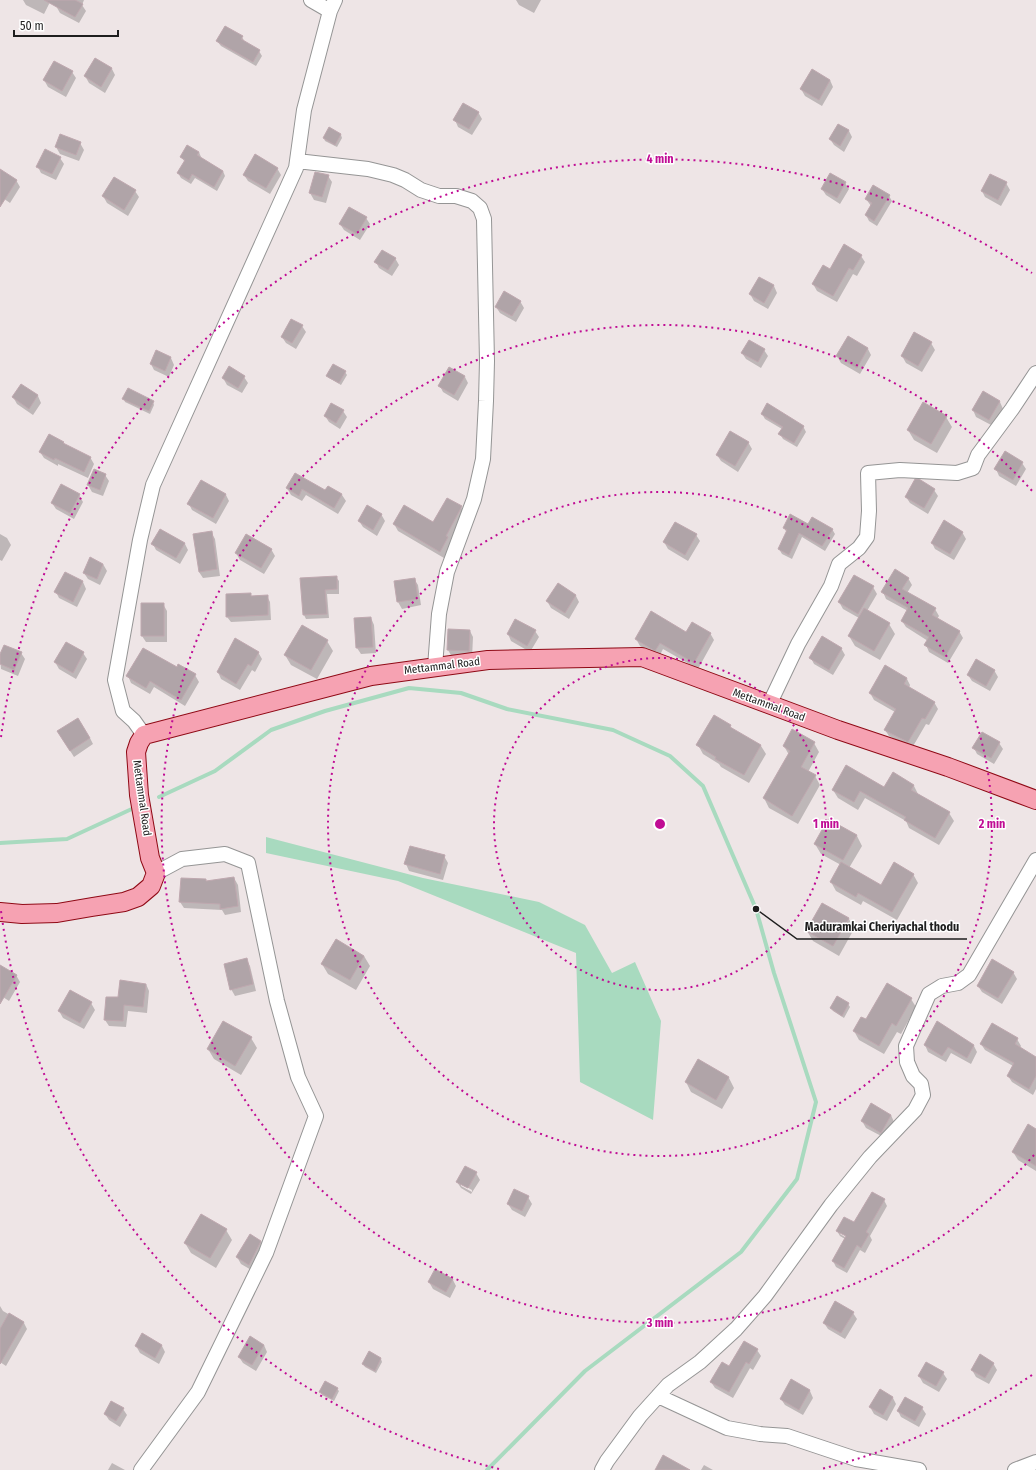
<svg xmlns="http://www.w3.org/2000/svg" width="1036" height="1470" font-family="'Fira Sans Condensed',sans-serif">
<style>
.water{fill:#a8dabf}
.shadow{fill:#0003;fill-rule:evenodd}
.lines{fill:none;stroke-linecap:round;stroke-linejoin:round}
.stream{stroke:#a8dabf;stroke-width:4}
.building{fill:#b0a4a8;stroke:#bfa8af}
.minor-casing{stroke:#959595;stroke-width:16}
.major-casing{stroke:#8f0915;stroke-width:20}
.minor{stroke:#fff;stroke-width:14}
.major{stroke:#f6a2b2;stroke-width:18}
.ring{fill:none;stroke:#c00c94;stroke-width:2;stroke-dasharray:2 4}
.labels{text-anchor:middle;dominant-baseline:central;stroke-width:3;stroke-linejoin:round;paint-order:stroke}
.street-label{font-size:11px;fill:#1e1e1e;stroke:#fff}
.centre{fill:#c00c94;stroke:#fff;stroke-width:2}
.ring-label{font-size:12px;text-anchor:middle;font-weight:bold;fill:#c00c94;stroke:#fff;stroke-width:3;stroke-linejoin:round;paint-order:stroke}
.leader{fill:none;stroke:#1e1e1e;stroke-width:1.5}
.callout-dot{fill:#1e1e1e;stroke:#fff;stroke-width:1.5}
.callout-label{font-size:12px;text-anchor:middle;font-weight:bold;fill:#1e1e1e;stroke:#fff;stroke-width:3;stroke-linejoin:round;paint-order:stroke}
</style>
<rect width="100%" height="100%" fill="#eee5e6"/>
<path class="water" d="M266 837 423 878 539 902 585 925 612 973 635 962 661 1021 653 1120 580 1082 576 953 398 881 266 853Z"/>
<path class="shadow" d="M23 0H51L44 14 26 5Z
M59 0H84L82 5 86 11 79 23 60 13 56 6Z
M516 0H541L534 13 519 5Z
M242 37 245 42 259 51 262 56 256 66 221 46 217 41Z
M95 59 112 69 115 75 105 93 89 83 85 76Z
M72 72 76 78 66 97 48 87 44 80Z
M830 80 833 87 822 106 805 96 801 89Z
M478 112 482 119 472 135 458 127 455 120Z
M838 125 849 131 852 137 844 152 834 145 830 139Z
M329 128 341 135 342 138 337 147 325 141 324 138Z
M80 143 84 150 79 161 60 154 56 147Z
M199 152 201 157 200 158 223 171 225 176 217 191 195 178 191 184 181 178 178 173 185 162 181 157Z
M60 158 64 164 56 180 41 173 38 167Z
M277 168 281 175 270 194 248 181 244 175Z
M328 176 332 182 326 203 314 200 310 193Z
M0 177 16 180 20 187 10 203 0 196Z
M845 183 849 189 840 204 826 195 822 189Z
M1006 183 1010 190 1001 206 985 197 982 191Z
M135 191 139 197 128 216 107 203 103 196Z
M889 196 892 201 877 226 869 221 866 215 871 206 866 199Z
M366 218 370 224 360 240 344 230 340 224Z
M861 256 865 262 857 276 853 274 837 302 817 291 813 284 830 270Z
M395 258 399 265 392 276 379 268 376 262Z
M759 278 774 286 777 293 768 309 754 301 750 294Z
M520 301 524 308 516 322 500 313 496 307Z
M302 326 306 332 296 349 286 343 282 337Z
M848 337 868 349 871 355 860 374 841 363 837 356Z
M931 343 935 350 922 372 906 363 902 356Z
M764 350 768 356 761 368 746 359 742 353Z
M156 351 171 358 174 365 169 377 154 370 151 364Z
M345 372 347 375 341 385 329 378 328 376Z
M244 377 248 383 242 393 227 385 223 378Z
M465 377 468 383 458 401 443 392 440 386Z
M21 385 38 396 41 403 33 415 17 404 13 397Z
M983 393 1000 402 1003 409 993 426 976 417 973 410Z
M124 399 153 402 154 405 150 414 125 402Z
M343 411 347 417 340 429 329 422 325 416Z
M762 414 803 426 806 432 797 447 783 439 780 434 782 429 765 419Z
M946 417 952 427 937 453 914 440 908 430Z
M63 442 65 445 90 457 94 464 88 478 58 464V466L44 458 40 452Z
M748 442 752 449 738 472 721 461 717 455Z
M1022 463 1026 469 1016 486 999 476 996 469Z
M295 474 326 492 329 487 342 495 346 501 338 514 306 495 302 501 291 495 287 488Z
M105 475 109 481 103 496 92 492 88 485Z
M202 481 226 495 229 501 216 524 192 510 189 504Z
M934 490 938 496 928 514 910 503 906 497Z
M79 495 83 502 74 519 56 509 52 503Z
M447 499 461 507 465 514 450 542 451 544 444 558 398 531 394 524 433 523Z
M381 514 385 521 377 536 363 527 359 521Z
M808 525 832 529 835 534 825 551 802 537 792 559 782 554 779 549 787 533 784 528Z
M161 530 185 544 188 550 180 564 156 550 153 544Z
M211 532 215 539 220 576 203 578 199 572Z
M962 532 966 539 954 560 935 549 932 543Z
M0 534 7 538 11 545 2 561 0 560Z
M696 535 700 541 688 561 668 549 664 542Z
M271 549 275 556 264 574 240 560 236 553Z
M103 564 107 571 100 585 88 579 84 573Z
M65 573 83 582 86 589 77 607 59 598 56 592Z
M336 577 339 581V594H327L329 618 306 619 304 615Z
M908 578 912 585 907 593 935 609 939 616 937 619 959 631 963 638 948 663 929 652 926 645 928 641 906 627 902 621 908 611 886 599 883 592Z
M414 579 418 585 421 605 402 609 398 602 395 582Z
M558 584 576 596 579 602 569 619 551 608 547 601Z
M873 587 877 594 867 611 889 624 895 634 880 660 855 646 849 636 859 618 843 609 839 602Z
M250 594 252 597 267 596 270 602 271 620 231 622 227 617Z
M163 604 167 611V642H146L142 636Z
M371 618 374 625 376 653 361 654 357 648Z
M449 630 470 631 473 637 472 658 452 657 448 650Z
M535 631 539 637 530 652 511 641 508 634Z
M687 633H710L714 640 698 669 663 649 659 657 640 646 636 639Z
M235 639 258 652 262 659 255 672 252 670 240 690 221 679 218 672Z
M327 641 333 651 317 679 291 665 285 655Z
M841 648 845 655 833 675 814 664 811 658Z
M21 653 25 659 18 676 1 669 0 656Z
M83 653 87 659 76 679 59 669 55 662Z
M178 666 195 675 199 682 185 706 154 687 150 694 131 683 128 676 177 668Z
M994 670 998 677 990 691 972 681 968 675Z
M907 679 910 685 909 688 934 702 938 709 929 725 926 724 912 748 889 736 885 730 895 712 874 700 870 693Z
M730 726 732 729 761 746 766 754 749 783 721 767 719 764 703 754 698 745Z
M62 738H90L93 744 74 757Z
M814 743 819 752 808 772 815 776 820 785 798 824 769 808 764 798 789 755 784 746Z
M999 743 1003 749 994 764 977 754 974 748Z
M914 786 918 794 949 813 954 821 939 845 909 828 906 821 865 798 858 810 838 798 833 790 884 789Z
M829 820 857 836 862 846 849 868 881 886 913 874 918 883 897 920 863 901 861 905 836 891 831 882 841 865 821 854 815 844Z
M444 856 448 863 443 880 409 871 406 864Z
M234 878 238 885 241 912 225 915 222 910 184 908 180 902 206 882Z
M823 904 849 919 854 929 839 956 813 941 807 931Z
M364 956 370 966 356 990 328 974 322 964Z
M247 960 250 966 256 991 235 996 231 989Z
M0 966 16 975 20 982 9 1001 0 995Z
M1013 972 1017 979 1002 1004 982 992 978 986Z
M146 984 149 991 147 1013 128 1011 126 1027 109 1026 105 1020 119 998Z
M837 998 848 1004 850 1007 844 1018 833 1011 831 1008Z
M911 999 916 1007 901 1034 897 1032 884 1054 859 1040 854 1031 866 1020Z
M91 1003 95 1010 84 1029 63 1018 59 1011Z
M251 1038 257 1048 241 1075 214 1059 208 1049Z
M1017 1039 1021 1046 1020 1048 1036 1058V1089L1033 1095 1012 1082 1008 1076 1013 1066 985 1050 981 1044Z
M925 1045 974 1046 977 1052 971 1064 951 1053 946 1062 928 1052Z
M698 1060 729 1078 734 1088 722 1109 691 1092 686 1082Z
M891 1115 894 1122 885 1138 866 1128 862 1121Z
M1036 1130V1171L1018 1160 1013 1152Z
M476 1173 480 1180 471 1194 461 1188 457 1182ZM461 1184 472 1190V1192L461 1186Z
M528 1197 532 1204 525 1217 512 1210 508 1204Z
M884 1200 887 1206 870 1236 872 1240 865 1253 860 1250 847 1273 836 1267 833 1261 845 1239 840 1236 837 1231 854 1224ZM840 1232 851 1238 850 1240 840 1234Z
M226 1230 232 1240 216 1268 191 1253 185 1243Z
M261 1241 265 1248 253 1271 241 1264 237 1257Z
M453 1280 456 1286 450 1298 433 1289 429 1282Z
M0 1306 3 1311 24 1323 27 1329 6 1366 0 1362Z
M853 1313 857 1319 845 1339 828 1329 824 1323Z
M143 1335 162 1346 165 1352 159 1364 140 1353 136 1346Z
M264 1345 267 1352 256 1371 243 1363 239 1357Z
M757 1350 761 1356 753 1370 750 1368 733 1398 715 1388 711 1382 730 1367Z
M381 1359 382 1362 376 1373 365 1367 363 1364Z
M993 1363 997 1370 989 1384 976 1377 972 1370Z
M943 1373 947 1379 939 1392 923 1383 919 1376Z
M792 1381 810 1391 813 1398 803 1415 785 1405 781 1399Z
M337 1389 339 1391 334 1401 322 1395 321 1392Z
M880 1391 893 1398 896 1404 887 1421 874 1414 870 1407Z
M922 1408 926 1414 919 1427 901 1417 898 1411Z
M123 1409 127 1415 120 1427 109 1420 105 1414Z
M112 1463 125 1470H108Z
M704 1465 713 1470H701Z"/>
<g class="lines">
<path class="stream" d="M159 797 215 771 271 730 325 711 409 688 461 693 507 709 613 730 670 756 703 786 756 909 774 973 816 1102 797 1179 741 1252 585 1371 487 1470
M0 843 67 839 136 807"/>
</g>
<path class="building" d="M44 0H75L83 4 75 17Z
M225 26 243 36 241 39 260 50 253 62 216 41Z
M95 58 112 68 101 87 84 76Z
M54 61 73 71 62 91 43 80Z
M812 69 830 80 819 100 800 89Z
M463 103 479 112 469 129 453 120Z
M838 124 849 130 840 146 829 139Z
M329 127 341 134 335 145 323 138Z
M60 134 81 142 76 155 55 147Z
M187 145 199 152 197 155 223 171 214 187 192 174 189 180 177 173 185 160 180 157Z
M45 149 61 157 52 174 36 167Z
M255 154 278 168 266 188 243 175Z
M0 169 17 180 0 207Z
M315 172 329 175 322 197 309 193Z
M830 173 846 182 837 198 821 189Z
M990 174 1007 182 998 200 981 191Z
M114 177 136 190 124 210 102 196Z
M873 185 890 195 874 221 865 215 872 203 865 199Z
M349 207 367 217 357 234 339 224Z
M844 244 862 255 853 270 849 268 833 296 812 284 823 265 830 269Z
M382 250 396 258 388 270 374 262Z
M759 277 774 285 764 303 749 294Z
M504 291 521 301 512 316 495 307Z
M291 319 303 325 292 343 281 337Z
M914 332 932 342 918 366 901 356Z
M848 336 868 348 857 368 836 356Z
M749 340 765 349 758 362 741 353Z
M156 350 171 357 165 371 150 364Z
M333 364 346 371 339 383 326 376Z
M229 366 245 376 238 388 222 378Z
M449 367 465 376 454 395 438 386Z
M21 384 38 395 29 409 12 397Z
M128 388 154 401 149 411 122 399Z
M983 391 1000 401 989 420 972 410Z
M923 402 947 416 931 444 907 430Z
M331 403 344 410 336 423 324 416Z
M767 403 804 426 794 443 778 434 783 427 761 414Z
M730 431 749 442 735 466 716 455Z
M49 434 64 442 63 443 91 457 84 472 55 458 54 460 39 452Z
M1005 451 1023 462 1013 480 994 469Z
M94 469 106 474 100 490 87 485Z
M295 473 325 490 328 486 342 494 334 508 302 489 299 496 286 488Z
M915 479H919L935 489 924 508 905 497Z
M201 480 226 494 213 518 187 504Z
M61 484 80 494 70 513 51 503Z
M447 498 462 506 446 536 448 537 440 552 393 524 404 505 433 522Z
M367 505 382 514 373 530 358 521Z
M790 514 808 524 812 517 833 529 822 546 799 533 789 555 778 549 787 530 783 528Z
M944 520 963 532 950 554 931 543Z
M675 522 697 534 685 555 663 542Z
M160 529 185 543 176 558 151 544Z
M212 531 217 569 199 572 193 534Z
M246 534 272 549 261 568 235 553Z
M90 557 103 564 97 579 83 573Z
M895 569 909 578 902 589 936 608 932 615 960 631 945 657 924 645 929 637 901 621 908 608 881 592Z
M65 572 83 581 73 602 54 592Z
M854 575 874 586 858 614 838 602Z
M337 576V589L325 590 327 614 303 615 300 578Z
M415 578 418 599 397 602 394 581Z
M558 583 576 595 565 613 546 601Z
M251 593V596L268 595V615L226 617V594Z
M141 603H164V636H141Z
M864 608 890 623 874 651 848 636Z
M651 611 686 632 692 622 711 633 694 663 660 643 655 651 635 639Z
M371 617 373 647 356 648 354 618Z
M515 619 536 630 527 646 507 634Z
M302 625 328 640 311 670 284 655Z
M448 629 470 630 469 651 447 650Z
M822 636 842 648 829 670 809 658Z
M235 638 259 652 251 666 248 664 236 684 217 672Z
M66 642 84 652 73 673 54 662Z
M4 645 22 652 14 670 0 664V654Z
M143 648 177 667 178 664 196 674 181 700 150 681 146 688 126 676Z
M976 659 995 670 986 686 967 675Z
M885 665 907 678 904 684 935 702 925 719 922 718 908 742 884 730 896 709 869 693Z
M714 715 731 725 730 727 761 745 744 775 715 759 716 757 696 745Z
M78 718 90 738 70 751 57 731Z
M792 729 815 742 801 767 816 775 792 816 763 798 790 751 783 746Z
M982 732 1000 742 991 758 972 748Z
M846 765 884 787 893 772 914 785 911 790 950 812 935 838 904 820 906 817 860 791 854 802 832 790Z
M828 819 857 835 843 860 814 844Z
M410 846 445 855 440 874 404 864Z
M841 862 881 885 894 862 914 874 892 912 858 893 856 897 830 882Z
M234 877 238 906 220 909V904L179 902 181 878 206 879V881Z
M822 903 849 918 833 946 806 931Z
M336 939 364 956 350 980 321 964Z
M247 958 253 984 230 990 224 964Z
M992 959 1014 972 998 998 977 986Z
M0 965 17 975 0 1004Z
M120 980 146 984 143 1007 124 1005 123 1021 104 1020 106 997H118Z
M887 983 912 998 896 1026 892 1023 879 1046 853 1031 861 1017 866 1019Z
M70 990 92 1002 80 1023 58 1011Z
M837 996 849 1003 842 1016 830 1008Z
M223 1021 252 1037 235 1066 207 1049Z
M937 1021 974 1045 967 1058 948 1047 942 1056 924 1045Z
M992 1023 1018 1038 1015 1044 1036 1057V1076L1029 1089 1007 1076 1014 1063 980 1044Z
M698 1059 729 1077 716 1100 685 1082Z
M871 1103 891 1115 881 1133 861 1121Z
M1028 1124 1036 1129V1166L1012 1152Z
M465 1166 477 1172 468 1188 456 1182Z
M514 1189 529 1196 522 1211 507 1204Z
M872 1192 885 1199 866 1232 869 1234 861 1248 857 1245 844 1268 832 1261 846 1236 836 1231 844 1217 854 1222Z
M201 1214 227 1229 210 1258 184 1243Z
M250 1234 261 1241 249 1265 236 1257Z
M435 1269 453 1279 446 1292 428 1282Z
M835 1301 854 1312 841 1333 823 1323Z
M9 1313 24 1322 0 1364V1329Z
M142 1333 162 1345 155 1358 135 1346Z
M250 1336 264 1345 252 1365 238 1357Z
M744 1341 758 1349 749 1364 746 1362 729 1392 710 1382 722 1362 729 1366Z
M369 1351 381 1358 375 1371 362 1364Z
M980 1354 994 1363 985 1378 971 1370Z
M926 1362 944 1372 936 1386 918 1376Z
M791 1379 810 1390 799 1410 780 1399Z
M325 1381 338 1388 332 1399 319 1392Z
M880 1389 893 1397 883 1415 869 1407Z
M905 1397 923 1407 915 1421 897 1411Z
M111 1401 124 1408 116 1421 104 1414Z
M663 1455 690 1470H655Z"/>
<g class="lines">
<g class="minor-casing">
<path id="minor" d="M311 0 330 11
M297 161 368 169 393 175 405 180 421 190 439 196H456L472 201 480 208 484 219 487 361 486 401 483 459 474 499 447 572 439 614 435 667
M769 705 798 644 831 586 839 564 859 548 867 537 869 511 868 473 900 470 957 473 973 468 978 455 1012 409 1036 373
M144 735 134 721 123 711 115 680 140 540 153 485 296 168 304 110 330 11 335 0
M658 1396 727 1428 760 1434 787 1436 856 1459 919 1470
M141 1470 198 1392 266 1253 316 1116 298 1077 277 1001 248 863 225 854 182 859 156 873
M602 1470 607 1461 640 1416 668 1385 700 1362 736 1329 765 1296 831 1205 870 1157 915 1110 923 1095 921 1084 913 1076 907 1062 906 1046 929 994 942 986 958 983 969 975 1036 860
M1015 1470 1036 1462"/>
</g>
<g class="major-casing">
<path id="major" d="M0 912 22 914 57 913 92 907 124 902 138 897 151 886 156 873 150 858 139 795 136 752 139 743 144 735 371 676 488 660 642 657 838 730 948 767 1036 800"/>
</g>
<use href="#minor" class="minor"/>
<use href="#major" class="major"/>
</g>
<g class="ring">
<circle cx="660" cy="824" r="166"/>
<circle cx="660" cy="824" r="332"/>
<path d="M1034 1155A499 499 0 1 1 1034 493"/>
<path d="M1032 1375A665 665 0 0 1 821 1469M499 1469A665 665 0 0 1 1 911M1 737A665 665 0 0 1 1032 273"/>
</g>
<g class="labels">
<g class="street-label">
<text transform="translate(442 666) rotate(-7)">Mettammal Road</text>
<text transform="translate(769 705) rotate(20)">Mettammal Road</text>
<text transform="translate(142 798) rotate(82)">Mettammal Road</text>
</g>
</g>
<circle cx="660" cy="824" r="6" class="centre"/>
<g class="ring-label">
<text x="660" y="163">4 min</text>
<text x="826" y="828">1 min</text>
<text x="992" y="828">2 min</text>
<text x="660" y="1327">3 min</text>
</g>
<path class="leader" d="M756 909L797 939H967"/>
<circle class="callout-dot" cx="756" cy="909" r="4"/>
<g class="callout-label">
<text x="882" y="931">Maduramkai Cheriyachal thodu</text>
</g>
<path d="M14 30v6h104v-6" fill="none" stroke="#1e1e1e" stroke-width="2"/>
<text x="20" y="30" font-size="12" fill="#1e1e1e" stroke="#ffffff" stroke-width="3" paint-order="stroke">50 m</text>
</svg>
